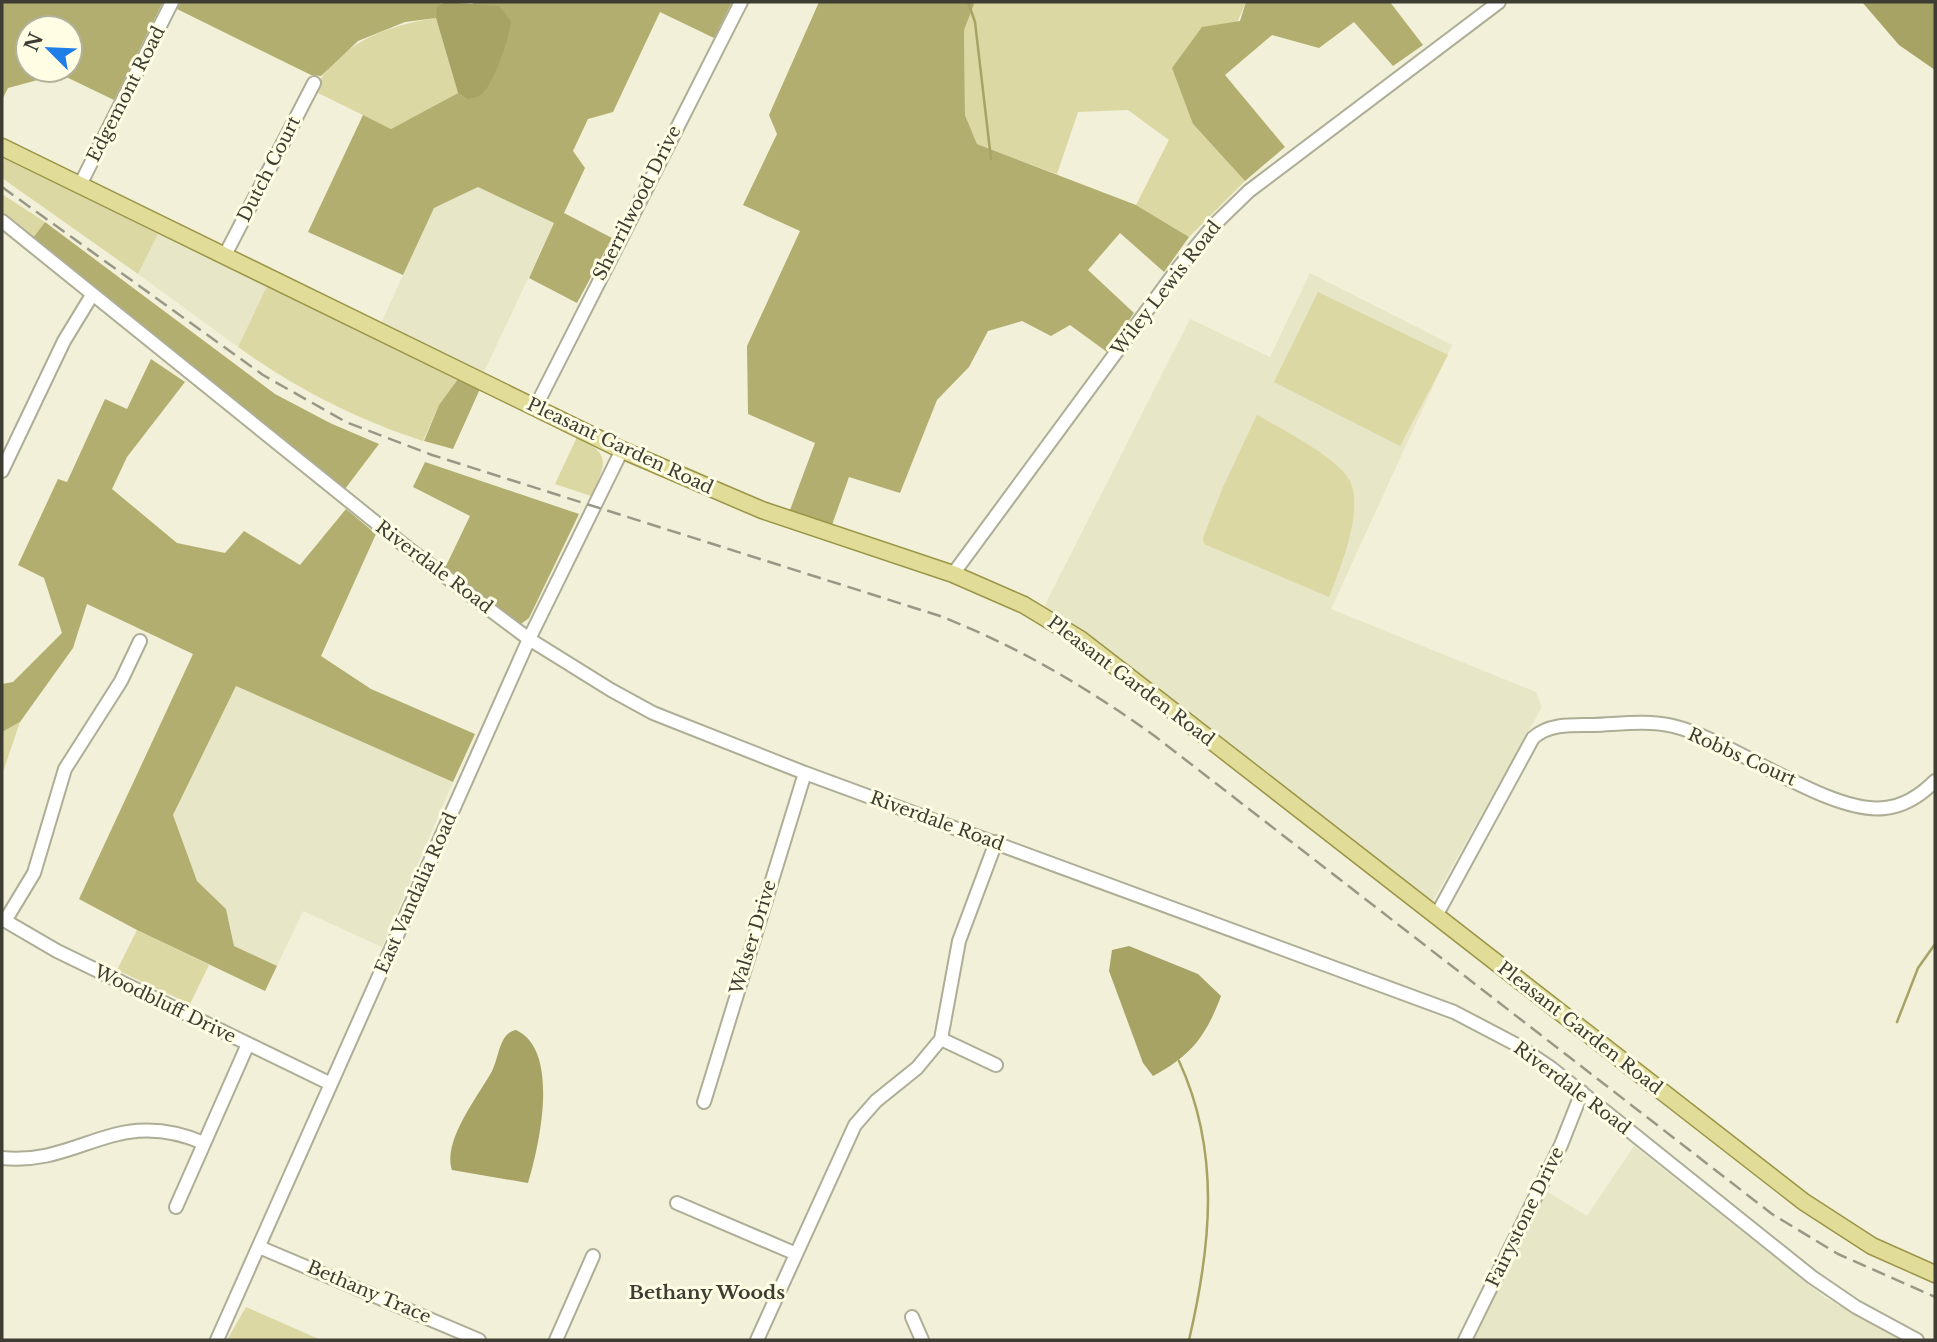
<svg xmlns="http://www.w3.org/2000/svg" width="1937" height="1342" font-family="'Libre Baskerville',serif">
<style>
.built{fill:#e7e6c6}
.green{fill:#dbd8a3}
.forest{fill:#b2ae6f;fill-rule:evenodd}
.water{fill:#a7a365}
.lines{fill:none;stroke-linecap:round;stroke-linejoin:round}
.stream{stroke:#a7a365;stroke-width:2.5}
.minor-casing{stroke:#aead96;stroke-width:16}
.major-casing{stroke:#9b9548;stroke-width:19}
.minor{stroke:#fff;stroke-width:12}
.major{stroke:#e1dc98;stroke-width:16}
.rail{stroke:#999887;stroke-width:2.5;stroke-dasharray:14 7;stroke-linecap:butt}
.labels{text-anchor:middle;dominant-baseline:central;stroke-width:6;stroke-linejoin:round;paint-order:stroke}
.street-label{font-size:18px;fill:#3d3d33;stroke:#fffee5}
.neighbourhood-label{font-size:19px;font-weight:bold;fill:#3d3d33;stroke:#fffee5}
</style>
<rect width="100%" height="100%" fill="#f2f0d8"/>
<path class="built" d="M478 187 554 223 484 372 381 323 434 208Z
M158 234 267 286 238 347 138 274Z
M1310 273 1452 345 1331 609 1536 692 1542 707 1430 906 1043 609 1190 319 1270 357Z
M236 686 453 782 382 947 303 911 277 966 234 946 226 909 197 881 173 815Z
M1634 1146 1824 1297 1901 1340H1473L1543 1189 1587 1216Z"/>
<path class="green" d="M975 2H1246L1193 124 1245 181 1189 237 1136 205 1169 140 1128 110 1078 112 1057 174 977 144 965 115 964 29Z
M436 18 458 93 391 129 314 91C336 44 388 25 436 18Z
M2 157 158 234 138 274 2 178Z
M2 194 45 222 33 238 2 212Z
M267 286 458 379 439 405 423 441C355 419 297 389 238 347Z
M1318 292 1448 355 1400 446 1274 382Z
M1257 415C1280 428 1340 459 1350 481 1364 511 1340 569 1329 597L1204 544 1203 538 1223 487Z
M577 437C612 454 606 464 591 496L555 484Z
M20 722 2 775V732Z
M137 930 209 965 190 1004 117 970Z
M246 1307 321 1340H227Z"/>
<path class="forest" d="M2 2H163L114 100 60 74 8 88 2 100ZM70 28V70H28V28Z
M181 2H445L441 3 436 18 405 22 358 41 321 76 311 75 177 9Z
M457 2H732L714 38 660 12 613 112 588 119 573 151 585 168 564 213 612 238 577 303 529 278 554 223 478 187 434 208 403 275 308 232 363 115 391 129 458 93 466 99 473 2Z
M819 2H975L964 30 965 115 977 144 1136 205 1189 237 1164 272 1120 233 1088 270 1134 313 1107 352 1070 325 1051 336 1022 321 988 331 969 367 937 400 900 493 849 477 832 525 790 510 815 443 748 414 747 346 800 231 743 205 777 134 769 115Z
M1246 2H1390L1423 45 1393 66 1354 22 1319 48 1272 35 1225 75 1285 147 1245 181 1193 124 1172 68 1202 27 1240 21Z
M45 222 275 394 330 423 379 444 345 489 33 238Z
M151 359 185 382 127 457 112 489 177 543 225 553 244 531 300 565 346 509 376 534 321 656 371 689 475 734 453 782 236 686 173 815 197 881 226 909 234 946 277 966 265 991 137 930 79 899 193 654 87 604 73 648 20 722 2 732V684L13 682 62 633 44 578 18 565 58 479 67 482 105 399 127 409Z
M458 379 480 389 453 449 424 441 439 405Z
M425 462 579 514 529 618 521 624 512 621 445 568 470 516 413 487Z"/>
<path class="water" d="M445 2 499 6 511 21C510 36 494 83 482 94 477 98 472 98 466 99L458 93 436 18 437 6Z
M1862 2H1935V70L1899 45Z
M1129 946 1198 974 1221 996C1206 1036 1191 1056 1153 1076L1143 1063 1109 971 1112 950Z
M516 1030C561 1050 539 1147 528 1183L452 1170C442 1141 479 1095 492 1071 499 1058 499 1033 516 1030Z"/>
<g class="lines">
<path class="stream" d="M968 2 975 22 991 159
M1897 1022 1918 968 1935 944
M1179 1061C1221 1152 1211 1246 1189 1340"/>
<g class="minor-casing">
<path id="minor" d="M80 185 172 2
M2 221 410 550 529 639 611 690 653 713 805 773 1454 1012 1517 1045 1551 1068 1812 1277 1856 1307 1917 1340
M225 255 314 83
M536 406 741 2
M2 471 64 341 92 295
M953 574 1179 267 1213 226 1249 191 1499 2
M1436 916 1533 738C1549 723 1574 725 1594 725 1620 724 1648 720 1673 726 1732 740 1829 815 1885 808 1905 806 1921 795 1935 781
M2 919 57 951 331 1084
M5 921 34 873 65 769 121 681 140 641
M941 1039 996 1065
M704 1102 805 773
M2 1158C81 1166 115 1105 204 1143
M677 1203 794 1253
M176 1207 248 1044
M259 1247 479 1340
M912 1317 922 1340
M217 1340 529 639 622 450
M556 1340 593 1256
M757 1340 855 1125 876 1101 917 1068 941 1039 959 941 996 842
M1465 1340 1561 1145 1582 1092"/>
</g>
<g class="major-casing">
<path id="major" d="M2 147 622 450 762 510 953 574 1024 605 1080 639 1159 700 1804 1202 1872 1246 1935 1274"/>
</g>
<use href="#minor" class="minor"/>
<use href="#major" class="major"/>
<path class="rail" d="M2 187 263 375 346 422 432 455 940 616C1019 647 1088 688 1156 737L1772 1214 1838 1254 1935 1297"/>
</g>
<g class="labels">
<g class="street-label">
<text transform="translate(126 94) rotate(-63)">Edgemont Road</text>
<text transform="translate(269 169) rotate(-63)">Dutch Court</text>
<text transform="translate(637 203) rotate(-63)">Sherrilwood Drive</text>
<text transform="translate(1166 288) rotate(-52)">Wiley Lewis Road</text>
<text transform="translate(620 446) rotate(25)">Pleasant Garden Road</text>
<text transform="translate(434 567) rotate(37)">Riverdale Road</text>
<text transform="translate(1131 681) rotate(37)">Pleasant Garden Road</text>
<text transform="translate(1742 757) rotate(24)">Robbs Court</text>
<text transform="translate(937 821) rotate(20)">Riverdale Road</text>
<text transform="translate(416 893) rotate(-66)">East Vandalia Road</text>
<text transform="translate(753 937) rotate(-73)">Walser Drive</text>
<text transform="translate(165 1004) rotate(26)">Woodbluff Drive</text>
<text transform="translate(1580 1028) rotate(38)">Pleasant Garden Road</text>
<text transform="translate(1572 1088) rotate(37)">Riverdale Road</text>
<text transform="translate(1525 1217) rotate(-64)">Fairystone Drive</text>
<text transform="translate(369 1292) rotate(23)">Bethany Trace</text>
</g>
<g class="neighbourhood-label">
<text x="707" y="1292">Bethany Woods</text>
</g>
</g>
<rect width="1937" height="1342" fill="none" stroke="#3d3d33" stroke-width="7"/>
<g transform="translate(49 49) rotate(294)"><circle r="33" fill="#fffee5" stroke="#b1b19e" stroke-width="2"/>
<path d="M0-5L12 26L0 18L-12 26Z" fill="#1f7ee7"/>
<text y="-10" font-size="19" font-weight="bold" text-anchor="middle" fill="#3d3d33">N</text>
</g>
</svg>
